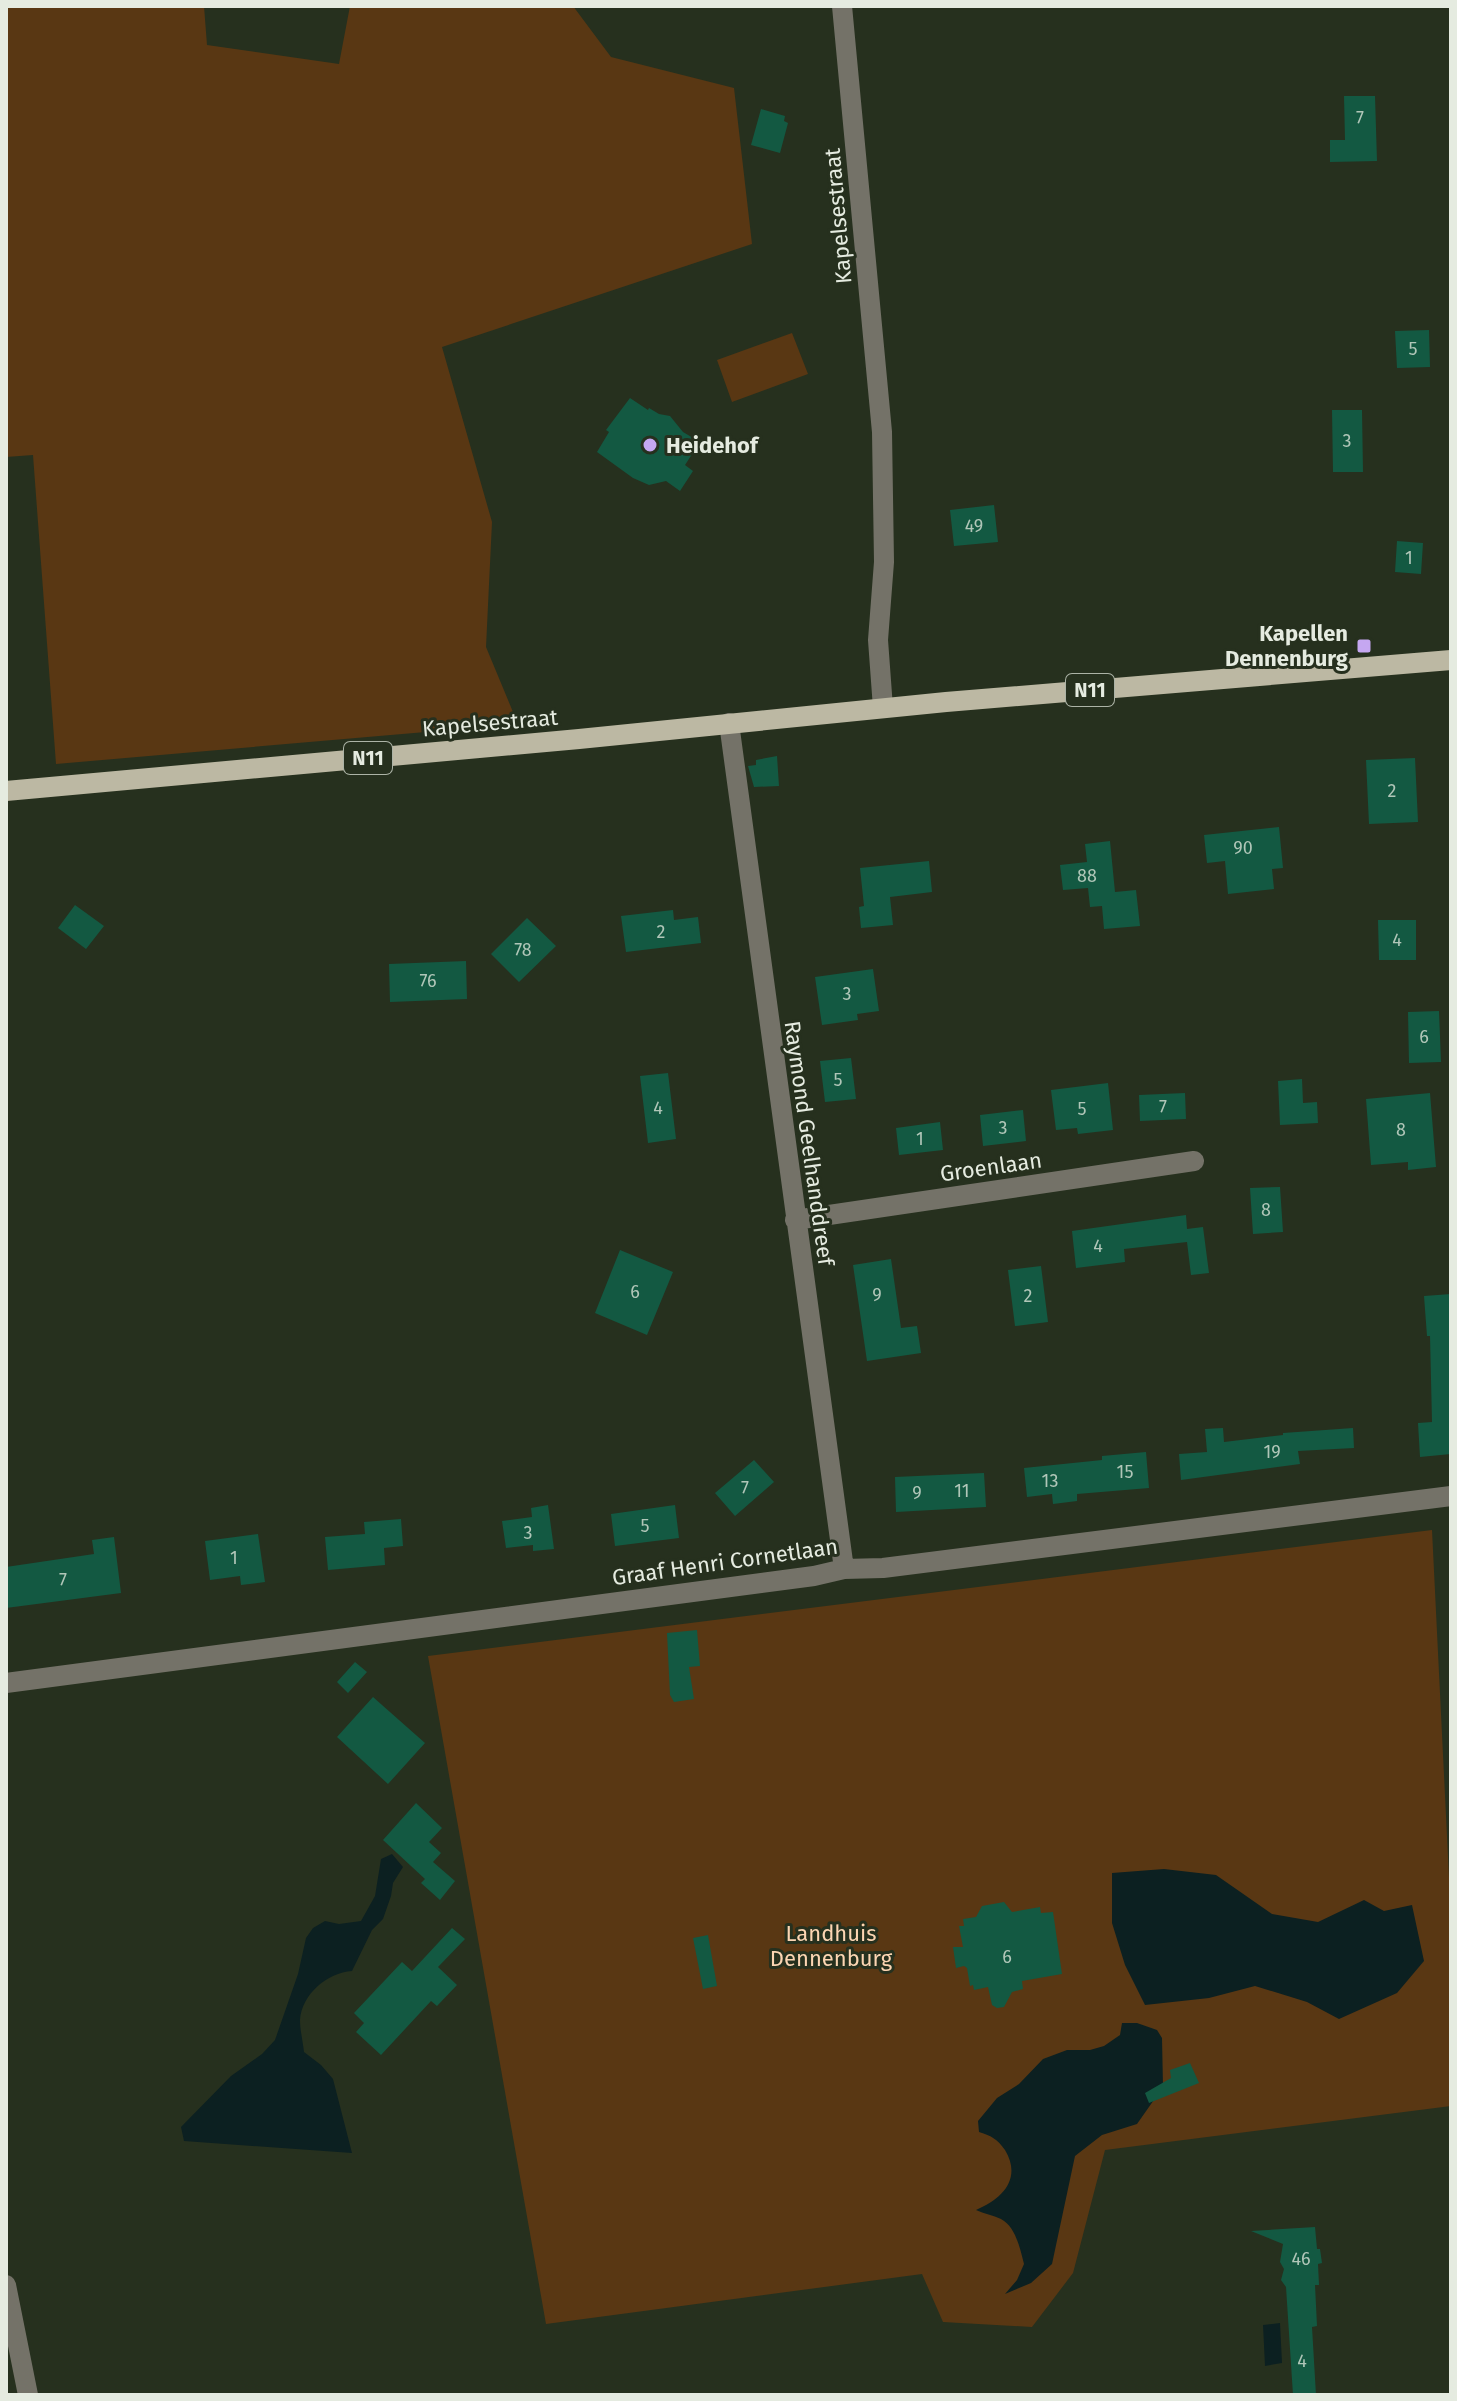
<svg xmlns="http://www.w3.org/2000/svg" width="1457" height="2401" font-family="'Fira Sans',sans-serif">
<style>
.green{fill:#593713}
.water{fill:#0c2021}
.building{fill:#135942}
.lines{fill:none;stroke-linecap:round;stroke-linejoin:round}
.minor{stroke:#747268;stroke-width:20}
.major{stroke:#bcb8a3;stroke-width:20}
.poi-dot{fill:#c5a7f1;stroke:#26301e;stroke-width:3}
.labels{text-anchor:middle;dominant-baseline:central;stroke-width:6;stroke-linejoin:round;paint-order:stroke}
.number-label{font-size:18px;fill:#b0c6b8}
.shield{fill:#26301e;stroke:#acb3a6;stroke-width:2}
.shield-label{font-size:20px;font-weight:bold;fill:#e5ebe0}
.street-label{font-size:22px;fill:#e5ebe0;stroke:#26301e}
.poi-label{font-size:22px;font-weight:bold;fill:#e5ebe0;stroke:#26301e;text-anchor:start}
.park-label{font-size:22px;fill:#fcd5b2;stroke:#26301e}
</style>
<rect width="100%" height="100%" fill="#26301e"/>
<path class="green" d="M6 6H204L207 45 339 64 350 6H573L611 57 734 88 752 244 442 347 492 522 486 647 518 724 56 764 33 455 6 457Z
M792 333 808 374 732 402 717 360Z
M1432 1530 1451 1918V2106L1105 2150 1073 2273 1032 2327 943 2322 922 2274 546 2324 428 1656Z"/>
<path class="water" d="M392 1854 403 1867 393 1883 391 1896 383 1919 372 1930 352 1971C327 1973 302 1994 300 2020 300 2030 303 2042 304 2052L321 2065 333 2079 352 2153 184 2141 181 2127 231 2076 262 2054 275 2040 298 1974 306 1938 313 1928 325 1921 339 1924 361 1921 375 1896 381 1859Z
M1164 1869 1216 1875 1272 1914 1318 1922 1364 1900 1384 1911 1412 1905 1424 1961 1397 1993 1339 2019 1307 2002 1255 1986 1209 1998 1145 2005 1125 1965 1112 1923V1873Z
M1122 2023H1137L1157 2030 1162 2038 1163 2087 1137 2124 1102 2135 1075 2156 1052 2264 1031 2283 1005 2294 1017 2280 1024 2264C1020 2249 1016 2227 1001 2219 993 2215 984 2214 976 2210 1003 2199 1022 2178 1005 2150 997 2139 992 2136 979 2132L978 2121 997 2098 1019 2084 1043 2059 1067 2050H1090L1104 2046 1120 2035Z
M1280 2323 1282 2363 1265 2366 1263 2325Z"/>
<path class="building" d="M1344 96H1375L1377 161 1330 162V140H1345Z
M761 109 785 116 784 121 788 123 780 153 751 145Z
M1429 330 1430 367 1397 368 1395 331Z
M630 398 648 410 649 408 659 414 670 416 683 432 700 442 685 465 693 471 680 491 666 481 649 485 633 478 597 452 609 432 606 430Z
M1332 410H1362L1363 472H1333Z
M994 505 998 542 954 546 950 510Z
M1397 541 1423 543 1421 574 1395 572Z
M777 756 779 786 754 787 748 766 756 765V760Z
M1415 758 1418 822 1369 824 1366 760Z
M1279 827 1283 868 1272 869 1274 889 1228 894 1225 861 1207 863 1204 835Z
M1110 841 1115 892 1136 890 1140 926 1104 929 1102 906 1090 907 1088 888 1063 890 1060 865 1087 862 1085 844Z
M929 861 932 892 890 897 893 925 861 928 859 907 864 906 860 868Z
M75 905 104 926 86 949 58 928Z
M673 910 674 920 698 917 701 943 626 952 621 916Z
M527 918 556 946 519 982 491 954Z
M1378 920H1416V960H1379Z
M466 961 467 999 390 1002 389 964Z
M873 969 879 1011 857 1014 858 1020 822 1025 815 977Z
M1439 1011 1441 1062 1409 1063 1408 1012Z
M851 1058 856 1099 825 1102 820 1061Z
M668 1073 676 1139 648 1143 640 1076Z
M1302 1079 1303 1103 1317 1102 1318 1123 1280 1125 1278 1081Z
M1108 1083 1113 1130 1078 1134 1077 1128 1056 1130 1051 1090Z
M1185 1093 1186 1119 1140 1121 1139 1095Z
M1430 1093 1436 1167 1408 1170V1162L1371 1165 1366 1099Z
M1023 1110 1026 1141 983 1146 980 1115Z
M940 1122 943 1150 899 1155 896 1128Z
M1280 1187 1283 1232 1253 1234 1250 1188Z
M1186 1215 1187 1229 1203 1227 1209 1273 1191 1275 1187 1242 1124 1249 1125 1262 1076 1268 1072 1231Z
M620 1250 673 1272 647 1335 595 1313Z
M891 1259 901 1328 917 1326 921 1353 867 1361 853 1265Z
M1041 1266 1048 1322 1015 1326 1008 1270Z
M1451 1294V1454L1420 1457 1418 1423 1432 1422 1430 1336H1427L1424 1296Z
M1223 1428 1224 1442 1283 1435V1433L1353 1428 1354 1448 1298 1451 1300 1464 1181 1480 1179 1454 1207 1452 1205 1429Z
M1146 1452 1149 1488 1077 1494V1501L1053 1504 1052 1494 1027 1497 1024 1468 1102 1460V1456Z
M754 1460 774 1482 735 1516 715 1493Z
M984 1473 986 1507 896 1512 895 1477Z
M548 1505 554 1549 533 1551V1545L506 1548 502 1521 532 1517 531 1508Z
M675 1505 679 1538 615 1546 611 1514Z
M401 1519 403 1546 384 1548 385 1565 328 1570 325 1537 365 1534 364 1522Z
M258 1534 265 1582 241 1585 240 1576 210 1580 205 1541Z
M114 1537 121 1593 6 1608V1567L94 1554 92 1540Z
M697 1630 700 1666 689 1667 694 1699 674 1702 670 1695 667 1633Z
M355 1662 367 1672 348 1693 337 1682Z
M373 1697 425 1743 388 1784 337 1737Z
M416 1803 442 1828 429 1842 441 1853 433 1862 455 1881 440 1900 421 1883 425 1879 383 1840Z
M1004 1902 1012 1912 1040 1907 1041 1913 1053 1912 1062 1974 1022 1981 1023 1989 1012 1992 1004 2007 997 2008 992 2005 988 1987 974 1990 973 1985 970 1986 967 1968 964 1966 956 1968 953 1947H963L959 1926H964L963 1919 976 1917 982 1906Z
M452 1928 465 1939 438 1967 457 1985 437 2006 431 2001 381 2055 356 2032 364 2023 354 2013 402 1962 412 1971Z
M708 1935 717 1986 703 1989 693 1938Z
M1190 2063 1199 2083 1149 2103 1145 2093 1171 2078 1170 2070Z
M1315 2227 1317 2249H1320L1322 2263 1318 2264 1319 2285H1315L1317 2326 1312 2327 1316 2395H1293L1286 2287 1281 2280 1284 2269 1280 2262 1283 2244 1251 2231Z"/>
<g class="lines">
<path class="minor" d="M842 6 882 432 884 562 878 640 883 708
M729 723 844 1569
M795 1220 1194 1161
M6 1683 814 1576 844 1569 883 1568 1451 1496
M6 2285 28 2395"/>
<path class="major" d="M6 791 579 739 946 702 1451 660"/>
</g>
<g class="poi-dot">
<circle cx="650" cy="445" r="8"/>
<rect x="1356" y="638" width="16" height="16" rx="4"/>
</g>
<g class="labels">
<g class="number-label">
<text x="1360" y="118">7</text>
<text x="1413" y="349">5</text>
<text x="1347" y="441">3</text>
<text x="974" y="526">49</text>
<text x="1409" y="558">1</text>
<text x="1392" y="791">2</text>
<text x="1243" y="848">90</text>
<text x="1087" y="876">88</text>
<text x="661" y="932">2</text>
<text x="1397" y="940">4</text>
<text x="523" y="950">78</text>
<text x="428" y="981">76</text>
<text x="847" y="994">3</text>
<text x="1424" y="1037">6</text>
<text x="838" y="1080">5</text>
<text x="1163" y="1107">7</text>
<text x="658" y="1108">4</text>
<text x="1082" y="1109">5</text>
<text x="1003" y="1128">3</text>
<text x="1401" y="1130">8</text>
<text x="920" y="1139">1</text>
<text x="1266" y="1210">8</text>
<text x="1098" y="1246">4</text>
<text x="635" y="1292">6</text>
<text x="877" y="1295">9</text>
<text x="1028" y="1296">2</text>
<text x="1272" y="1452">19</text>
<text x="1125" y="1472">15</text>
<text x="1050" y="1481">13</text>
<text x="745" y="1488">7</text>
<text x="962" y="1491">11</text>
<text x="917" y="1493">9</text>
<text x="645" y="1526">5</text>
<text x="528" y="1533">3</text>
<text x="234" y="1558">1</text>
<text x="63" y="1580">7</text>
<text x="1007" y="1957">6</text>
<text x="1301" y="2259">46</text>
<text x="1302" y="2361">4</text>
</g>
<g class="shield">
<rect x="1066" y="674" width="48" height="32" rx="6"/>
<rect x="344" y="742" width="48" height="32" rx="6"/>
</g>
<g class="shield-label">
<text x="1090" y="690">N11</text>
<text x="368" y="758">N11</text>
</g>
<g class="street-label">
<text transform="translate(838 216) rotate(-95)">Kapelsestraat</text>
<text transform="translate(490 723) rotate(-5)">Kapelsestraat</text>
<text transform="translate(809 1143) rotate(82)">Raymond Geelhanddreef</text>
<text transform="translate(991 1167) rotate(-8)">Groenlaan</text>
<text transform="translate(725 1562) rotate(-8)">Graaf Henri Cornetlaan</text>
</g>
<g class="poi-label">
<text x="666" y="445">Heidehof</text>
<text x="1348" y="633" text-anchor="end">Kapellen<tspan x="1348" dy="25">Dennenburg</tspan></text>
</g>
<g class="park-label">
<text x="831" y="1933">Landhuis<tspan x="831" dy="25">Dennenburg</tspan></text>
</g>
</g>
<rect width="1457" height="2401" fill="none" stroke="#e5ebe0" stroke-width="16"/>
</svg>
